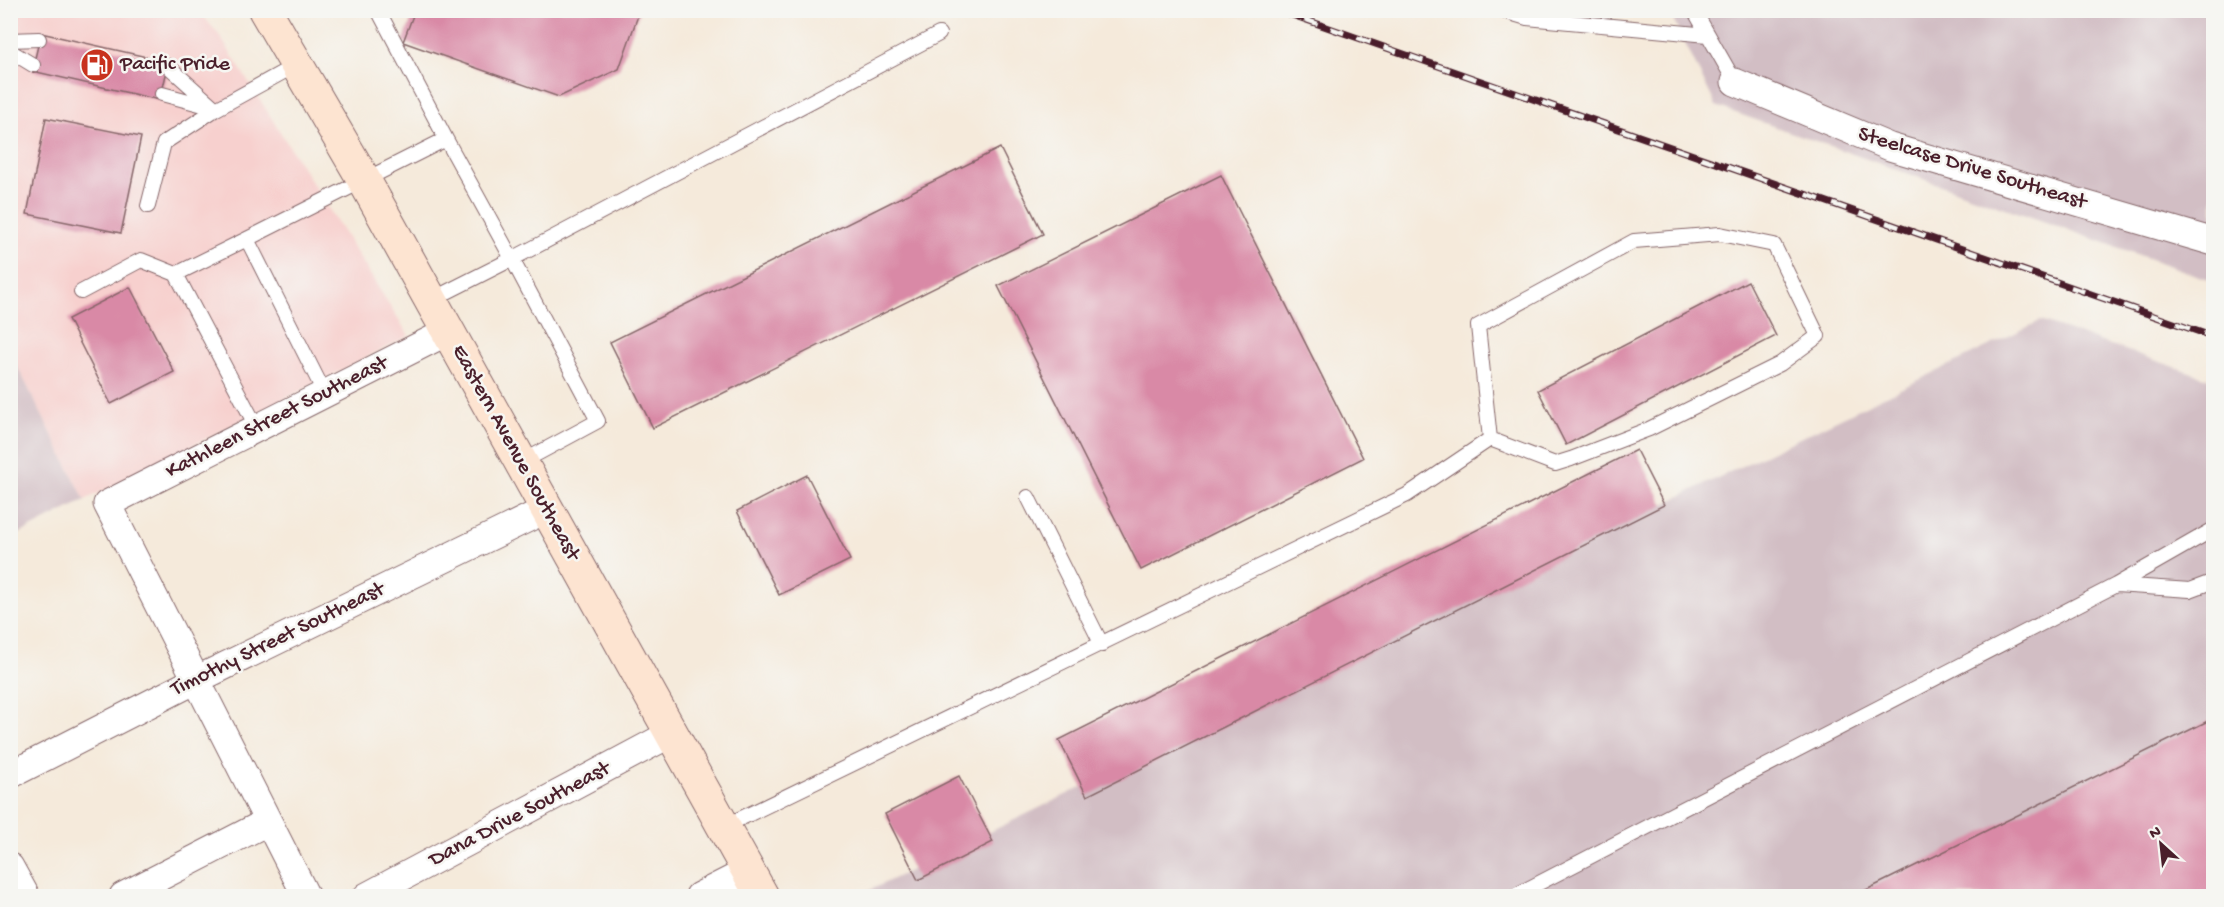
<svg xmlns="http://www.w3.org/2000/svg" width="2224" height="907" font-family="'Gochi Hand',sans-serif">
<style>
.built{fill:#f7d0ce}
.industrial{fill:#d2bec4}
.building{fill:#d989a6}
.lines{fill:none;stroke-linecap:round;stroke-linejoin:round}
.lane-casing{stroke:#866669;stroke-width:16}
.street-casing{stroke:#866669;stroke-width:29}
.secondary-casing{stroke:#866669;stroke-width:35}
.lane{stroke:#fff;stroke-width:14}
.street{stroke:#fff;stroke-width:27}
.secondary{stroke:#fde4d1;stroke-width:33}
.rail-casing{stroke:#4a1f2b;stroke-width:7}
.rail{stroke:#f6f6f2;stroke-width:4.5;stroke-dasharray:14;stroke-linecap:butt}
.labels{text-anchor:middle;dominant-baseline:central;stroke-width:5;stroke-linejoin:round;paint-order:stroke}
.poi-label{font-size:22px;fill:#4a1f2b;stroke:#f6f6f2;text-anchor:start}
.street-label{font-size:22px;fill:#4a1f2b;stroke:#f6f6f2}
</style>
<rect width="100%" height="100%" fill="#f6f6f2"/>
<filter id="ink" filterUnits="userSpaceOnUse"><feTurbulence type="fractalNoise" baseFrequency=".0167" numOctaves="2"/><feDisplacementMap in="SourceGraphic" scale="12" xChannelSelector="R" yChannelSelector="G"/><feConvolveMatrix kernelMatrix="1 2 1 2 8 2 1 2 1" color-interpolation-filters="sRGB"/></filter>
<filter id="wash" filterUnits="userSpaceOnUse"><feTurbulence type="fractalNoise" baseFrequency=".008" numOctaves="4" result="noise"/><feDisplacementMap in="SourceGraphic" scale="24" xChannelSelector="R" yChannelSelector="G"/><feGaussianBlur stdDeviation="1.35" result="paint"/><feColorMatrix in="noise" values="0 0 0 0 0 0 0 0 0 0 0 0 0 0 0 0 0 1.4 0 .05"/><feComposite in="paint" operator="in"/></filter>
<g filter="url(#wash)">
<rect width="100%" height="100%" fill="#f5eadb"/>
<path class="built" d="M11 10 199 11 219 35 409 336 85 500 11 354Z"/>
<path class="industrial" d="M1669 11H2213V281L1716 106Z
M2040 321 2213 380V896H858Z
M11 354 85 500 11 538H10Z"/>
<g id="blocks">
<path class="building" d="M415 10H640L619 69 559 97 403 42Z
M41 33 169 62 160 100 32 71Z
M46 118 141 137 121 233 27 214Z
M1000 148 1043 234 653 428 610 342Z
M1221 175 1363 458 1141 570 998 286Z
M1748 281 1776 336 1566 445 1538 390Z
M130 287 174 372 111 404 68 319Z
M1636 450 1664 505 1087 796 1059 740Z
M807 475 850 560 779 595 737 511Z
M2214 718V896H1854Z
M959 776 993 842 918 880 885 814Z"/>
</g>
</g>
<g filter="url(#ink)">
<use href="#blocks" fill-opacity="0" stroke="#866669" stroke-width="1.5"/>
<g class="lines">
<g class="lane-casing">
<path id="lane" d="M1500 10 1527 18 1708 35
M1694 10 1735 82
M10 40 39 39
M10 51 33 65
M168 66 216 109 296 65
M162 94 211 107
M148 206 164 143 216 109
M176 274 257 428
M81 292 141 260 176 274 247 239
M431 300 512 259 446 139
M325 394 247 239 446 139 378 10
M520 463 598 421 512 259 939 34
M1028 497 1102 645
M2116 585 2214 529
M723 827 1407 495 1490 439 1555 464 1571 459 1649 429 1780 364 1818 336 1774 245 1720 234 1634 241 1478 326 1490 439
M1514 896 2116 585 2190 590 2214 581"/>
</g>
<g class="street-casing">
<path id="street" d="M1735 82 1890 147 2214 242
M10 775 198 679 547 509
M10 867 26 896
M123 896 267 822
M306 896 107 504 447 332
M367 896 672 733
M699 896 748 871"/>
</g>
<g class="secondary-casing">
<path id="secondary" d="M265 10 364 180 762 896"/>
</g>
<use href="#lane" class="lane"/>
<use href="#street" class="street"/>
<use href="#secondary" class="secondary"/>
<g class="rail-casing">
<path id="rail" d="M1278 10 2214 337"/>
</g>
<use href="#rail" class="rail"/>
</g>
</g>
<defs>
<g id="fuel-disc" transform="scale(1.725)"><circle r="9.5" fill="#c8321e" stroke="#f6f6f2"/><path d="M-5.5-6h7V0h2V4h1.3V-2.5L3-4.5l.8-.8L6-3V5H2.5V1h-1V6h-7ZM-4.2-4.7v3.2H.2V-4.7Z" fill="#fff"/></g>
</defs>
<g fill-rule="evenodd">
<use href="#fuel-disc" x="97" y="65"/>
</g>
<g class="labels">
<g class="poi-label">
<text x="120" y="65">Pacific Pride</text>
</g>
<g class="street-label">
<text transform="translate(1972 169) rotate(17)">Steelcase Drive Southeast</text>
<text transform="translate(277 418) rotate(-27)">Kathleen Street Southeast</text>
<text transform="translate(515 453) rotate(61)">Eastern Avenue Southeast</text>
<text transform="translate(278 640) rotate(-26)">Timothy Street Southeast</text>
<text transform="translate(520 815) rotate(-28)">Dana Drive Southeast</text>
</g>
</g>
<rect width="2224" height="907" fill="none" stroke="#f6f6f2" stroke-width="36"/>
<g transform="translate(2161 844) rotate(333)" stroke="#f6f6f2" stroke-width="4.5" paint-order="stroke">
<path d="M0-4.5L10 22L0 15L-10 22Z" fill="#4a1f2b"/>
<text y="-9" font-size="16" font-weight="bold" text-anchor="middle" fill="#4a1f2b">N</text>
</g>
</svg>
